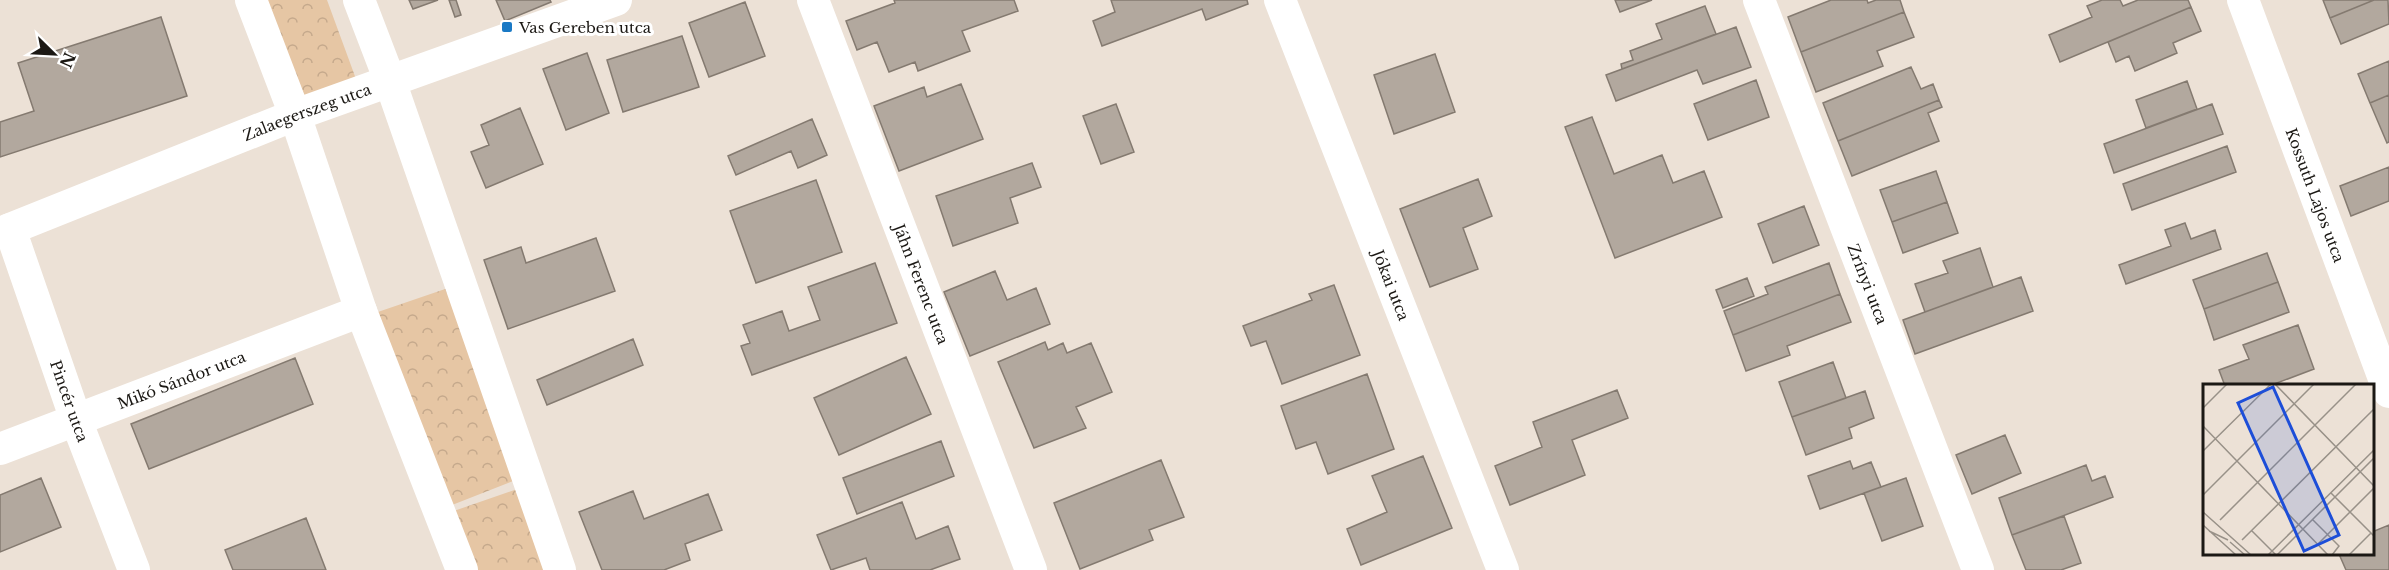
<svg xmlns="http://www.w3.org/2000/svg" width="2389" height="570" font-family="'Libre Baskerville',serif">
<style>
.park{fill:url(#park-crowns)}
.building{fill:#b2a89e;stroke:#847a70;stroke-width:1.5}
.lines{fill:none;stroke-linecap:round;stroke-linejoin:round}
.street{stroke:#fff;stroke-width:32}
.poi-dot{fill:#1a79c5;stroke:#fff;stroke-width:2}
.labels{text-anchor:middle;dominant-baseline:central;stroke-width:6;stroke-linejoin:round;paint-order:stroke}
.poi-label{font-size:15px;fill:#1b1814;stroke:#fff;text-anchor:start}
.street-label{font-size:15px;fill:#1b1814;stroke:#fff}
.inset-road{fill:none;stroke:#989188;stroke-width:1.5}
.view{fill:#1d4ed8;fill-opacity:0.15;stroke:#1d4ed8;stroke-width:3}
.inset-edge{fill:none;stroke:#1b1814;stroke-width:3}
</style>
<defs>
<pattern id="park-crowns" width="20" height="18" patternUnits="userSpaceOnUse" patternTransform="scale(1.5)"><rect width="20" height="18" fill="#e6c6a4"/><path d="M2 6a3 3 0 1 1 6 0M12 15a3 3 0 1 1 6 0" fill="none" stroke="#c5a98c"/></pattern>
</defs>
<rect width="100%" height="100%" fill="#ece1d6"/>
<path class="park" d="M263 0H327L356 79 301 101Z
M451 287 521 478 447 507 372 314Z
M523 487 553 570H470L448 513Z"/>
<path class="building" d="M409 0H438L413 9Z
M449 0H456L461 15 455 17Z
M496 0H550L551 2 505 21Z
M894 0H1014L1018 11 962 31 970 51 918 71 915 62 889 72 877 42 857 50 846 21 895 3Z
M1111 0H1247L1248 4 1206 20 1202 9 1102 46 1093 21 1115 12Z
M1615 0H1652L1620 12Z
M1831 0H1867L1868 3 1876 0H1900L1904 12 1801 52 1788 17Z
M2102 0H2120L2123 6 2138 0H2188L2191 7 2060 62 2049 35 2092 17 2087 6Z
M2323 0H2374L2330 18Z
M2374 0H2388L2389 24 2341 44 2330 18Z
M745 2 765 56 709 77 689 23Z
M1705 6 1716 34 1622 69 1621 64 1633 60 1630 51 1662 39 1656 24Z
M2191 7 2201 31 2173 43 2177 53 2135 71 2129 56 2116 62 2108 42Z
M1904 12 1914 37 1877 51 1883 66 1816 92 1801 52Z
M161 17 187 96 0 157V122L34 111 18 63Z
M1736 27 1751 67 1703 84 1697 70 1616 101 1606 75Z
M682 36 699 87 623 112 607 60Z
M587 53 609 113 566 130 543 69Z
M1435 54 1455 112 1394 134 1374 75Z
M2389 61V95L2370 103 2358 74Z
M1911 67 1921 89 1933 84 1939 100 1838 141 1823 103Z
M1756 80 1769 117 1708 140 1694 104Z
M2187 81 2197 109 2146 128 2136 100Z
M961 84 983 139 899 171 874 106 924 87 927 97Z
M2389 95V142L2387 143 2370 103Z
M1939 100 1942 107 1928 113 1939 141 1852 176 1838 141Z
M1116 104 1134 152 1101 164 1083 116Z
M2212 104 2223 134 2114 173 2104 144Z
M520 108 543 164 486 188 471 152 489 145 481 125Z
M1592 117 1614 174 1662 155 1673 183 1704 171 1722 217 1615 258 1565 127Z
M812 119 827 155 798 168 791 151 736 175 728 156Z
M2227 146 2236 172 2132 210 2123 184Z
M1032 163 1041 187 1010 198 1018 223 953 246 936 196Z
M2389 167V201L2351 216 2340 186Z
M1936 171 1947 202 1892 222 1880 190Z
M1478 179 1492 216 1463 228 1478 269 1430 287 1400 209Z
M816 180 842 252 756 283 730 211Z
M1947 202 1958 233 1903 253 1892 222Z
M1804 206 1819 245 1773 263 1758 224Z
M2185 223 2191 239 2215 230 2221 249 2126 284 2119 265 2171 246 2165 230Z
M596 238 615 291 508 329 484 260 521 247 526 263Z
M1980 248 1993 287 1925 312 1915 284 1948 273 1943 261Z
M2267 253 2278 282 2204 309 2193 280Z
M875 263 897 323 752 375 741 346 750 343 743 325 782 311 789 331 820 320 808 287Z
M1829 263 1840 294 1733 335 1724 311 1768 294 1765 287Z
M995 271 1007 300 1036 288 1050 324 970 356 944 292Z
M2021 277 2033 311 1915 354 1903 320Z
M1747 278 1754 296 1723 308 1716 290Z
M2278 282 2289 312 2214 340 2204 309Z
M1334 285 1360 355 1282 384 1266 341 1251 346 1243 326 1312 300 1309 294Z
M1840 294 1851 322 1787 346 1790 355 1746 371 1733 335Z
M2298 325 2314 369 2269 386H2225L2219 370 2249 359 2243 345Z
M633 339 643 365 547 405 537 380Z
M1045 342 1048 350 1063 343 1067 353 1091 343 1112 392 1076 407 1086 428 1034 448 998 362Z
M906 357 931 414 839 455 814 398Z
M295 358 313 404 149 469 131 424Z
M1833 362 1846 398 1792 417 1779 382Z
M1367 374 1394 449 1328 474 1316 442 1296 449 1281 406Z
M1617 390 1628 418 1572 440 1585 475 1510 505 1495 466 1542 447 1533 422Z
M1865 391 1874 418 1849 428 1852 438 1806 455 1792 417Z
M2005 435 2021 473 1972 494 1956 455Z
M941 441 954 476 857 514 843 478Z
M1423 456 1452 528 1361 565 1347 529 1387 512 1372 476Z
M1161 460 1184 517 1149 530 1153 540 1080 569 1054 503Z
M1850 461 1853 469 1871 462 1881 487 1820 509 1808 476Z
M2086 465 2092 481 2105 476 2113 497 2012 535 1999 498Z
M41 478 61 527 0 552V495Z
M1906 478 1923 526 1882 541 1864 493Z
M633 491 644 519 708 494 722 530 685 544 690 560 664 570H602L579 512Z
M902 502 916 539 948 526 960 559 930 570H870L866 558 831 570 817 535Z
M2064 516 2081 563 2061 570H2026L2012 535Z
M306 518 326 570H233L225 550Z
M2389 525V570H2346L2339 554H2372V532Z"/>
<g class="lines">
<g class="street">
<path d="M251 0 295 115 361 311 462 570"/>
<path d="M359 0 390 81 560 570"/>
<path id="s1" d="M813 0 1031 570"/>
<path id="s2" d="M1280 0 1503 570"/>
<path id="s3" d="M1759 0 1978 570"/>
<path id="s4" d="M2243 0 2389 392"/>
<path id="s5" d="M10 229 76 420 134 570"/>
<path id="s6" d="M0 233 295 115 616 0"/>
<path id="s7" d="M0 449 361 311"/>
</g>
</g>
<rect class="poi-dot" x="501" y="21" width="12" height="12" rx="3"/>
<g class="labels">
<g class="poi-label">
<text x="519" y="27">Vas Gereben utca</text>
</g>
<g class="street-label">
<text stroke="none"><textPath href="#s6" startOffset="330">Zalaegerszeg utca</textPath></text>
<text stroke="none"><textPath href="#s4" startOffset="208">Kossuth Lajos utca</textPath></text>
<text stroke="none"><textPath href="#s1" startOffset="304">Jáhn Ferenc utca</textPath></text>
<text stroke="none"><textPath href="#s2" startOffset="306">Jókai utca</textPath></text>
<text stroke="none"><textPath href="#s3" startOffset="304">Zrínyi utca</textPath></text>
<text stroke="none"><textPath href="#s7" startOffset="194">Mikó Sándor utca</textPath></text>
<text stroke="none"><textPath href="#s5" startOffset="182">Pincér utca</textPath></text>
</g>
</g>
<g transform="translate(2203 384)">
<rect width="171" height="171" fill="#ece1d6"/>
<path class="inset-road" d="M72 0 171 102M0 24 24 0M0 42 125 171M0 67 68 0M128 109 171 152M0 111 111 0M0 128 48 171M17 136 153 0M110 136 136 162 129 171M0 141 33 171M6 147 25 156M49 147 73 171M39 156 171 25M27 158 42 171M115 160 171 104M65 171 171 66M74 171 171 74M146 171 168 149"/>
<path class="view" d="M70 3 136 151 101 167 35 19Z"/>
<rect width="171" height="171" class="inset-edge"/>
</g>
<g transform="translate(54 54) rotate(114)" stroke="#ffffff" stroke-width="4.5" paint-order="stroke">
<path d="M0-4.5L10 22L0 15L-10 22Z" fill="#1b1814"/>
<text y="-9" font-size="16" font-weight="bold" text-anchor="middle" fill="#1b1814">N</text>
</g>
</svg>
